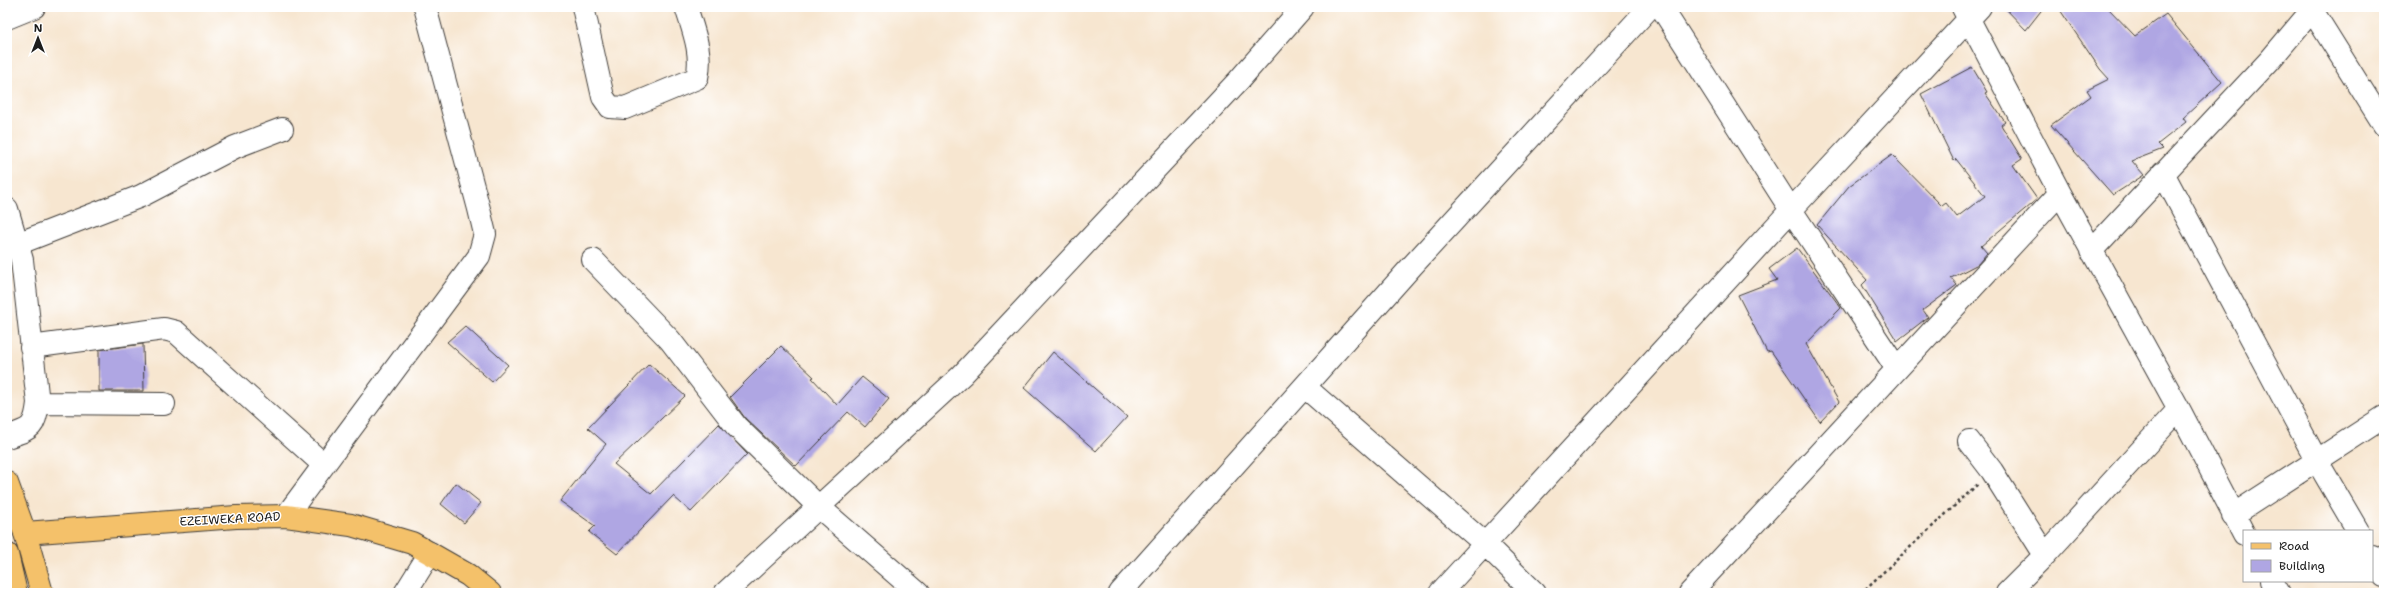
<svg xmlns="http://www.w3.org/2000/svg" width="2391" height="600" font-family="'Shantell Sans',sans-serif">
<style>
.building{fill:#afa6e3}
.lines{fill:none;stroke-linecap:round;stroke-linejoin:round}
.minor-casing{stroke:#3d3a37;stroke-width:24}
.major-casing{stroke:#3d3a37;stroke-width:24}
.highway-casing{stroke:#3d3a37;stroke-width:24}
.path{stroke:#3d3a37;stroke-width:2.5;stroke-dasharray:3 3;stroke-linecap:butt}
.minor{stroke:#fff;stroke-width:22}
.major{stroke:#f4c16b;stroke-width:22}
.highway{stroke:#f4c16b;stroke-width:22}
.labels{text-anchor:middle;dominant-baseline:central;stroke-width:3;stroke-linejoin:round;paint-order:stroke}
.street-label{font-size:12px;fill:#1c1c1c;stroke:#fff}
</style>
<rect width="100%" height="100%" fill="#fff"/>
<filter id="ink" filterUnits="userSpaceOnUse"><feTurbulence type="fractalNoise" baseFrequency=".025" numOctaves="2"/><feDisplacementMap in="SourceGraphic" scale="8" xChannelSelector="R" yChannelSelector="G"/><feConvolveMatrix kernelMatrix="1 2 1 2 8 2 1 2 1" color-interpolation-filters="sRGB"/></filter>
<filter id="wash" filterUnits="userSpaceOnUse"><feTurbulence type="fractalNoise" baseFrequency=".012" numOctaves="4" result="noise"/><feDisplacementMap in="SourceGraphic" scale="16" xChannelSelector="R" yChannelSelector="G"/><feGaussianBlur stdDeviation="0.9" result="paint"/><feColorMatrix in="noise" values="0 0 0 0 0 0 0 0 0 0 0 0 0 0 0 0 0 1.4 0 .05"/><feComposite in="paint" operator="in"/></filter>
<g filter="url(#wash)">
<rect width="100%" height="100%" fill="#f7e6d0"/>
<g id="blocks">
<path class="building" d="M2004 7H2044L2026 30Z
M2058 7H2107L2135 36 2166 14 2222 82 2183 118 2186 122 2158 144 2163 149 2132 161 2144 175 2113 195 2051 125 2091 96 2087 90 2109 79 2100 69Z
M1972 67 1987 92 1985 93 2005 122 2001 125 2022 159 2013 165 2037 199 1981 246 1987 253 1978 264 1951 278 1957 285 1923 310 1928 317 1897 341 1862 285 1867 280 1817 225 1849 186 1892 155 1942 206 1946 203 1957 217 1985 196 1956 159 1954 161 1921 94Z
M1797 248 1841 308 1806 344 1839 402 1820 422 1771 351 1767 352 1738 295 1777 280 1769 269Z
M465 326 508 365 492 382 447 342Z
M143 344 144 391H99V350Z
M781 346 814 377 812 378 837 405 862 377 889 399 865 427 848 412 796 466 745 418 730 397Z
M1053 352 1127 417 1096 451 1024 388Z
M649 364 685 396 614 464 651 494 719 424 747 454 691 512 673 496 617 554 589 532 595 526 560 501 606 444 588 428Z
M456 483 481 503 464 523 441 504Z"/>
</g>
</g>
<g filter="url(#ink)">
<use href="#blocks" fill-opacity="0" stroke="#3d3a37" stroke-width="1"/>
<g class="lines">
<g class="minor-casing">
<path id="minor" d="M583 7 603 97 610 107 625 108 697 78C703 53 693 30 686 7
M1661 7 1791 210 1897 369
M1963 8 2060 193 2179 409 2244 534
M7 18 34 7
M2163 173 2317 461 2358 531
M7 209 22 260 38 403C35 429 30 429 7 437
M17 244 141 196 235 147 282 129
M2091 251 2270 60 2312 10 2384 125
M593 260 670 340 736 426 819 507 918 593
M31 347 164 329 176 332 324 465
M1305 387 1485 544 1535 593
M38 403 164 404
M1969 441 1992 471 2045 555
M2233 515 2384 417
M286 516 479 256 485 234 479 209 425 7
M2372 556 2384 576
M2272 581 2279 593
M405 593 430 553
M725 593 962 375 1239 80 1303 7
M1120 593 1412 266 1650 7
M1440 593 1791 210 1980 7
M1690 593 2060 193
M2007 593 2045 555 2179 409"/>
</g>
<g class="major-casing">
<path id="major" d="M25 533 236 517 286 516 351 525 412 543 468 575 490 593"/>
</g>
<g class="highway-casing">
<path id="highway" d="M7 483 25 533 42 593
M7 554 16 593"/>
</g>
<path class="path" d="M1861 593 1978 484"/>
<use href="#minor" class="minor"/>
<use href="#major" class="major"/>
<use href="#highway" class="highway"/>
</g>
</g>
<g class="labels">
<g class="street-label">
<text transform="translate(230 519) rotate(-3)">EZEIWEKA ROAD</text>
</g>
</g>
<rect width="2391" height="600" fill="none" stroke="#fff" stroke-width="24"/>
<rect x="2243" y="530" width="130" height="52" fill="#ffffff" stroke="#a4a4a4"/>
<rect x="2251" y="543" width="20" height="6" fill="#f4c16b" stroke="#a4a4a4"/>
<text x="2279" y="550" font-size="12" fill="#1c1c1c">Road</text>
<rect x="2251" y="560" width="20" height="12" fill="#afa6e3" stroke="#a4a4a4"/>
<text x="2279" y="570" font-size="12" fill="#1c1c1c">Building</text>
<g transform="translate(38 38)" stroke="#ffffff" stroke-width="3" paint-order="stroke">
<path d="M0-3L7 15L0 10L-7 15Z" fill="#1c1c1c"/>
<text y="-6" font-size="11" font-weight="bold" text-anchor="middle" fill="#1c1c1c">N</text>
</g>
</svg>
